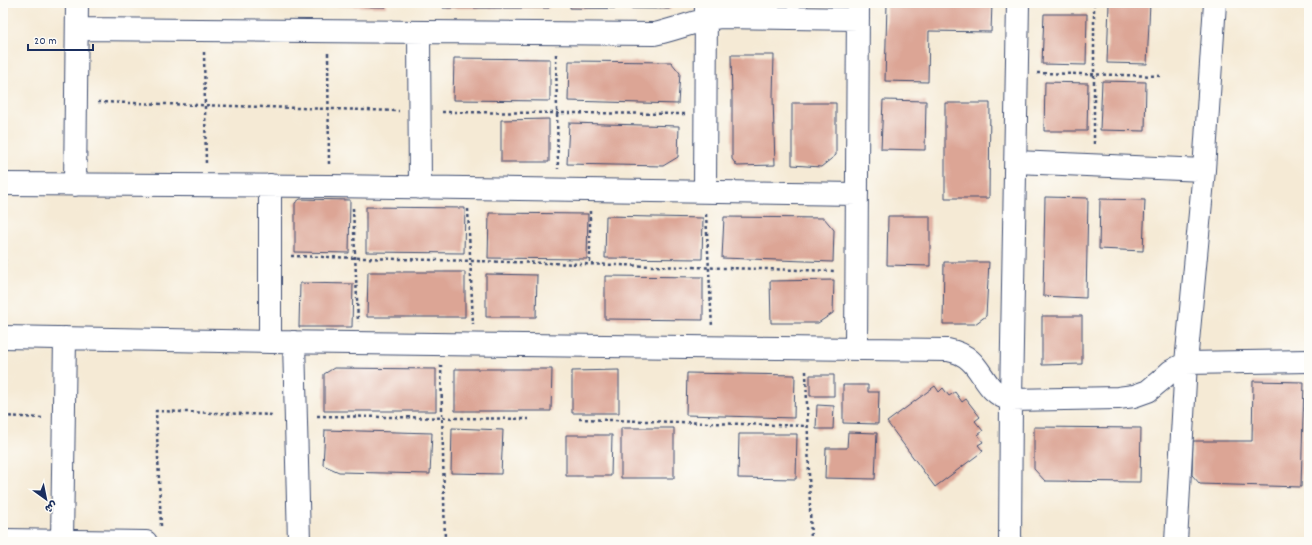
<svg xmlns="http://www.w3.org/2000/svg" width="1312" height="545" font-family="Dekko,'Playpen Sans Arabic',sans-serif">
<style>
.building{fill:#dca595}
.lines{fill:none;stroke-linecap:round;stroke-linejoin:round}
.minor-casing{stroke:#3c4b70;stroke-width:24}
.path{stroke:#3c4b70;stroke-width:2.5;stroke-dasharray:3 3;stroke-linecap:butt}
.minor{stroke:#fff;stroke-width:22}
</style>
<rect width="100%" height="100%" fill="#fdfcf7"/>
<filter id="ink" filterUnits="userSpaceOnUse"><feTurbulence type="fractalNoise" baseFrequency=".025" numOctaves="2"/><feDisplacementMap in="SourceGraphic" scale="8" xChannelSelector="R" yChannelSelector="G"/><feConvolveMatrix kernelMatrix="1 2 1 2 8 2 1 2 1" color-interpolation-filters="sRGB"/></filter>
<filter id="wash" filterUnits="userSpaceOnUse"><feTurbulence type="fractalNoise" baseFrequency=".012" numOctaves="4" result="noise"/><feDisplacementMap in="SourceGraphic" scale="16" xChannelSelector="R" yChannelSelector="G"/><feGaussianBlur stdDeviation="0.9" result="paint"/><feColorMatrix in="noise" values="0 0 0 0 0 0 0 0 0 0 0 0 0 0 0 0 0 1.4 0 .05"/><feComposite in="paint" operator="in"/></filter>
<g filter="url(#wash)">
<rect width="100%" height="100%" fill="#f5ead5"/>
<g id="blocks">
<path class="building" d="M269 3H317V7L269 6Z
M336 3H386V7L336 6Z
M443 3H549V8H443Z
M570 3H677L669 9 570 8Z
M887 3H992L991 32 929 31 928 82 885 81Z
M1109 3H1150L1147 64 1107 63Z
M1044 14H1087L1086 65 1042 64Z
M731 55H774L773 97 775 165 737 166 732 159V98Z
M454 58 550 59V101L453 100Z
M569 61 671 62 680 73 678 104 568 101Z
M1102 81 1146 82 1145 131 1100 130Z
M1045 82 1088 83 1087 131H1044Z
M883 100 926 101 925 150 881 149Z
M792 103H836V155L821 167 792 165Z
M945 103H990L989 198H945Z
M549 119V162H501V120Z
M569 123 679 126 678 157 663 166 567 164Z
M1045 197 1088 198 1086 298 1043 296Z
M300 199 350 200 349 253 295 252V203Z
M1100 199 1145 200 1143 251 1099 249Z
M366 207 465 208 464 253 366 252Z
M489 213 588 214 587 259 488 258Z
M606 216 703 218 702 259 605 258Z
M888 216H930V266L887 265Z
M724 217 824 218 834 230 833 262 722 258Z
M944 262H989L986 316 975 324H943Z
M368 272H465V317H367Z
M486 274 537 275 536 317H486Z
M605 276 703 277V320L605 319Z
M834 280 833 313 818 323H771L770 281Z
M300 283 353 284 352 327H299Z
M1042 316H1082V364L1042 365Z
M334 368 436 369V411H324V374Z
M455 369H552L551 411H455Z
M619 370V413H572V371Z
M687 373 795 375 794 418 686 415Z
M810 375H834V396H810Z
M1253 381 1304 382 1301 487 1200 484 1192 475 1193 441H1252Z
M843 385H868V392H879L878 424 843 423Z
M935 386 939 392 943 388 949 396 955 392 962 402 966 399 980 417 975 421 983 431 978 435 983 442 978 445 983 451 935 487 887 422Z
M817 405 834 406 833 429H816Z
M1034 427 1141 428 1140 482 1045 481 1034 469Z
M452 428 503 430 501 474 451 473Z
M621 428H674V478H621Z
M325 430 432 433 430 474 339 472 323 465Z
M848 432 877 433 875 479 825 478 826 448H847Z
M739 434H797L796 479 738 478Z
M566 435H612L611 476H566Z"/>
</g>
</g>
<g filter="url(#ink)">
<use href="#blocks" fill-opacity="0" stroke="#3c4b70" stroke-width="1"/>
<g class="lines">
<g class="minor-casing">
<path id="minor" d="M77 29 654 34C677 29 697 20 720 17L858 19
M419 32 420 188
M1016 162 1204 170
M3 184 329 186 857 194
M75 185 77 3
M270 185V342
M705 191 706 3
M3 337 270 342 948 350C986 357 978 391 1011 400L1118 398 1134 396 1148 391 1160 381 1171 371 1186 363 1309 361
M294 342 299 542
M856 349 858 3
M3 540 146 542
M62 541 65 338
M1010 542 1011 400 1018 3
M1176 542 1186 363 1204 170 1215 3"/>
</g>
<path class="path" d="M1094 3V144
M204 52 206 165
M328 53 329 166
M556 54 558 169
M1037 73 1163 76
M98 102 399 111
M442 112 685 114
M353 208 358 322
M468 209 473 324
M590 211V264
M706 214 712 327
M291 256 836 271
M3 260H5L3 315
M441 365 445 542
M806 371 811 542
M3 416 42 418
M317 416 529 419
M579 419 808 426
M161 526 156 411 274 415"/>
<use href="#minor" class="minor"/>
</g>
</g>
<rect width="1312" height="545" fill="none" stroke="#fdfcf7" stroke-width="16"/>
<g transform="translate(46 499) rotate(147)" stroke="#fdfcf7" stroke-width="3" paint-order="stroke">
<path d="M0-3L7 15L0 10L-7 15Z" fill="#1b2f5e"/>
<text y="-6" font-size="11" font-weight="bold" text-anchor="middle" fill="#1b2f5e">ش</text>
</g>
<path d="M28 44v6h65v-6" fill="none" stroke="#1b2f5e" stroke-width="2"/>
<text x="34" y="44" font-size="12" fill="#1b2f5e" stroke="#fdfcf7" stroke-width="3" paint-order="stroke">20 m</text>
</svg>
